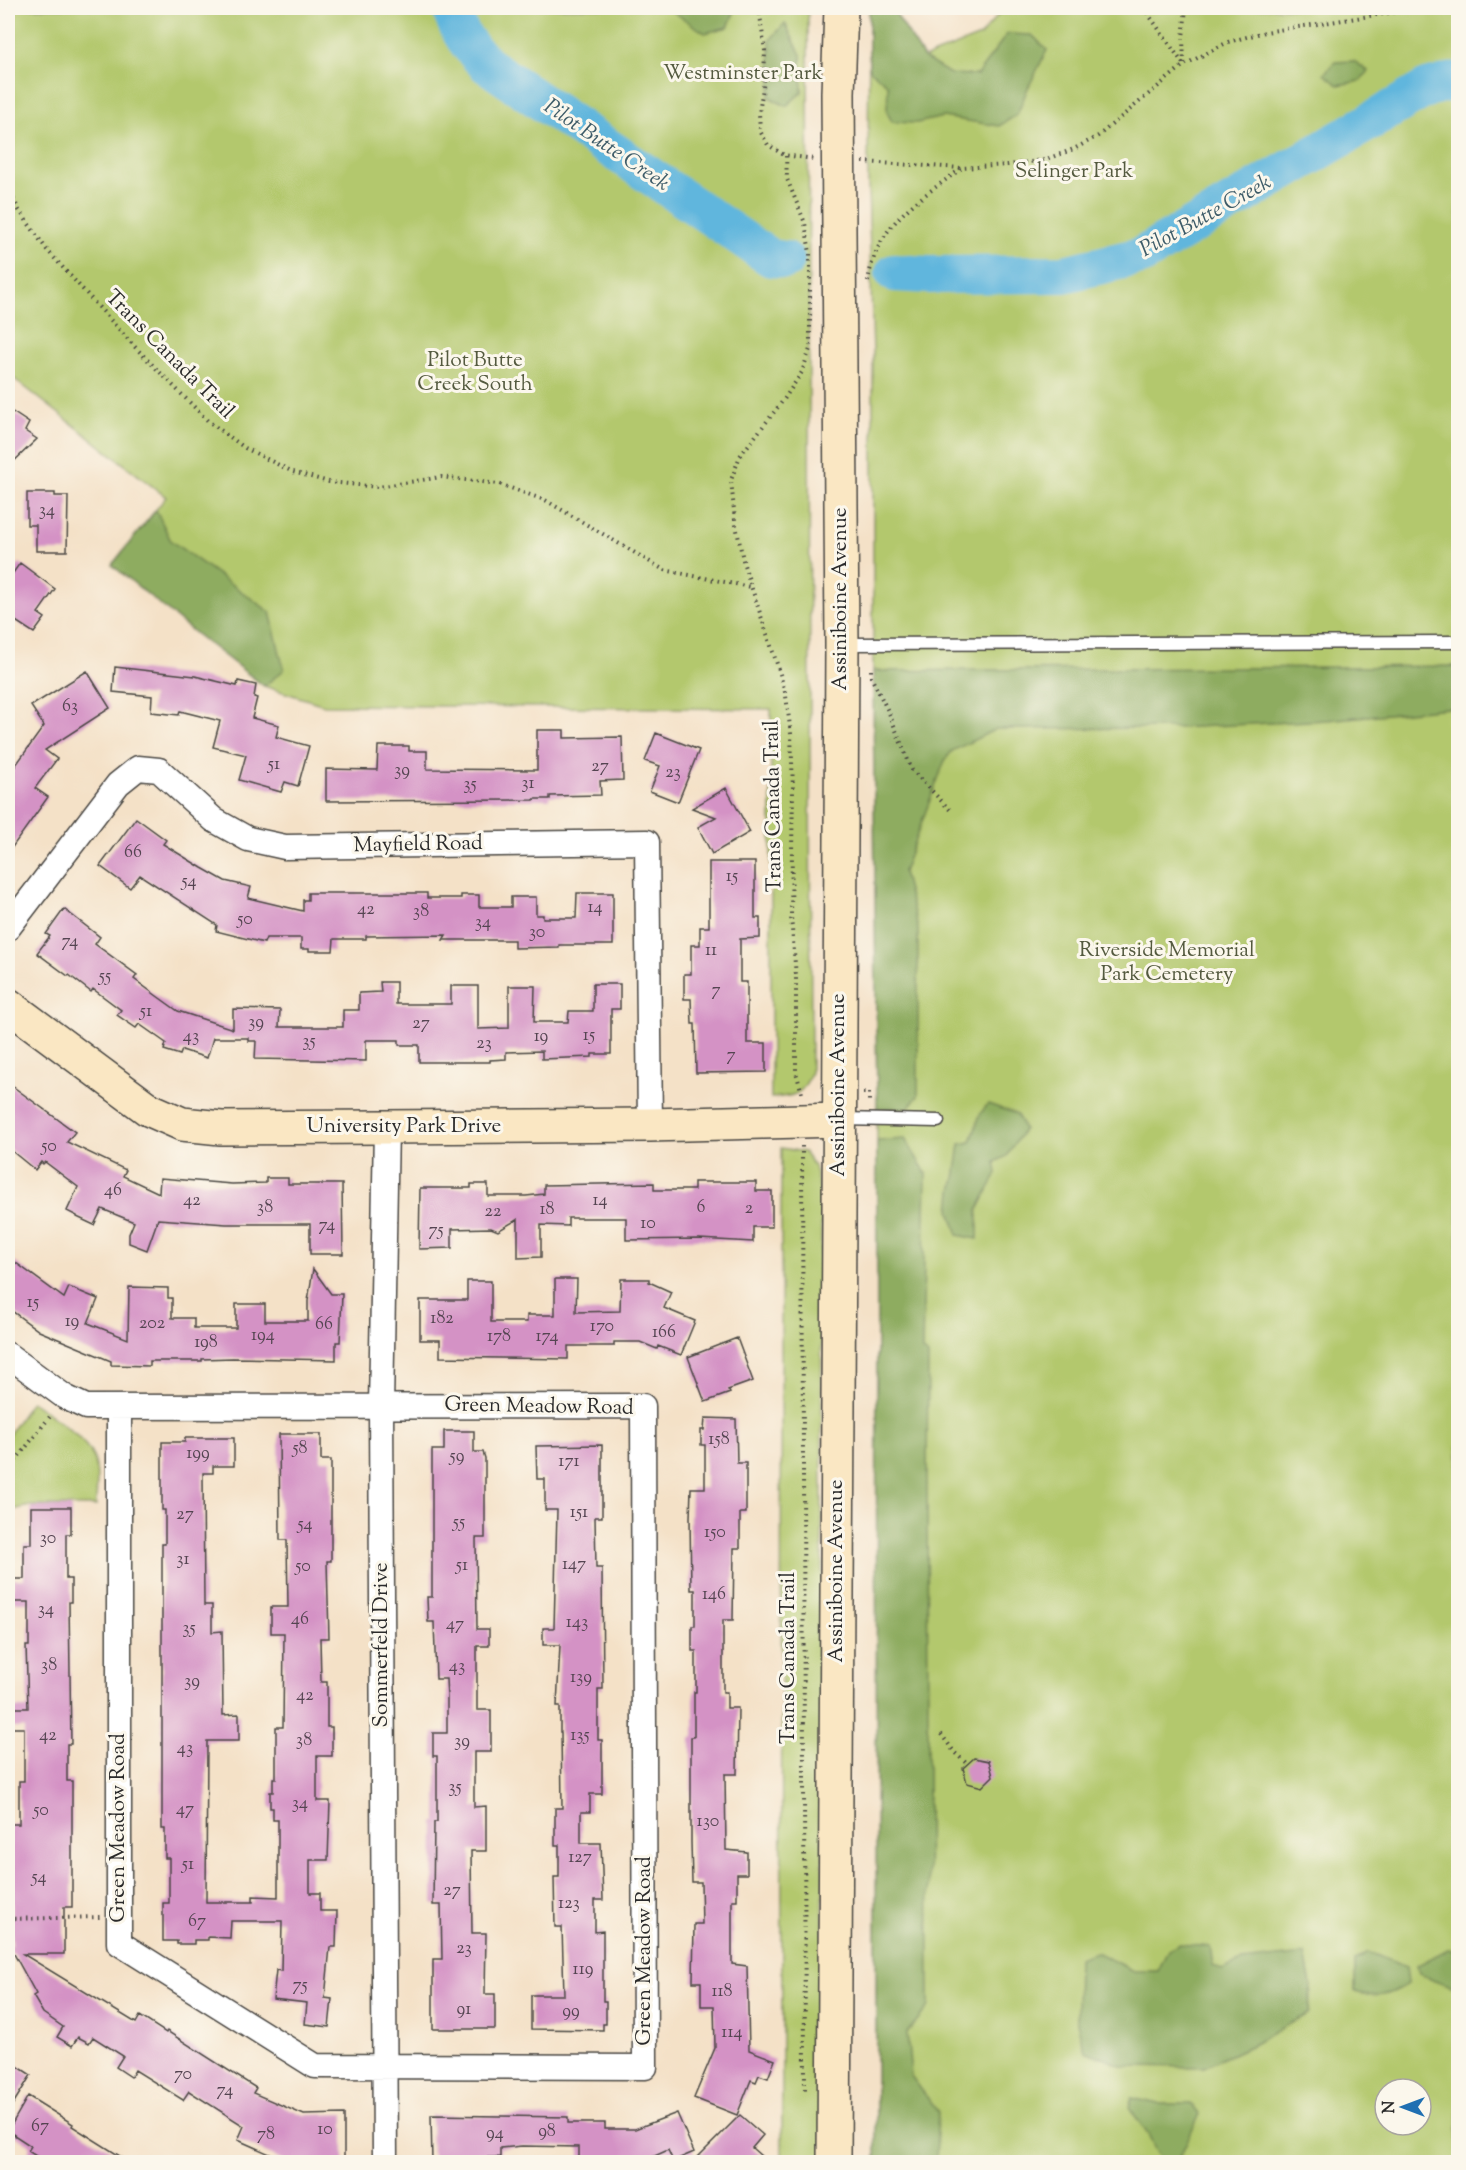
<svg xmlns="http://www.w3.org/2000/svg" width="1466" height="2170" font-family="'Sorts Mill Goudy',serif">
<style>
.green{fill:#b3c86d;stroke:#6f7a4c;stroke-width:1.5;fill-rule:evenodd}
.forest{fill:#8eac60;stroke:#5c6c46;stroke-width:1.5}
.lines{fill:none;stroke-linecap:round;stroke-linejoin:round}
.river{stroke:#60b6dd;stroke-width:38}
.building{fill:#d492c5}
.lane-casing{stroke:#494642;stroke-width:15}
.street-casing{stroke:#494642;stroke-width:27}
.secondary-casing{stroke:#494642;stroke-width:36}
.path{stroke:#494642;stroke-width:4;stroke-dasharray:1.5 4.5;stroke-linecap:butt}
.lane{stroke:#fff;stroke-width:12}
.street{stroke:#fff;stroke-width:24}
.secondary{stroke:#fae7c3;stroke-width:33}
.labels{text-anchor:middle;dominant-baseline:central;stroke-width:6;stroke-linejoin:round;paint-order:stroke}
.number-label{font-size:18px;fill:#554552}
.park-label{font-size:21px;fill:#545a3f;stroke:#fbf7ec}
.street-label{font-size:21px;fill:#2b2b2b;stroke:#fbf7ec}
.water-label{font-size:22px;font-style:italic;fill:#3e5c69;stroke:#fbf7ec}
</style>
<rect width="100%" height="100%" fill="#fbf7ec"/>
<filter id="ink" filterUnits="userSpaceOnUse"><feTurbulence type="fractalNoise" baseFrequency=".0167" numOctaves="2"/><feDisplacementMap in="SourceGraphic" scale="12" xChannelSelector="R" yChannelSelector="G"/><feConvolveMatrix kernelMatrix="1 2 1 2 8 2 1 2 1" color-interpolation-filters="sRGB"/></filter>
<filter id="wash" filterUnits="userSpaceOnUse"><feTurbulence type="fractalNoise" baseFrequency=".008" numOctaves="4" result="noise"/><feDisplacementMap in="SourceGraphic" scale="24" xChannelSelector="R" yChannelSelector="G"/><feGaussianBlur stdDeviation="1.35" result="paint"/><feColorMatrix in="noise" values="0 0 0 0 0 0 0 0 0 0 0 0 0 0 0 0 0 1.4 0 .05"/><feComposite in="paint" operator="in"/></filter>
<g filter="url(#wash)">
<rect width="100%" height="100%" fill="#f4e1c7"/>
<path class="green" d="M8 8H808L811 1072C803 1096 795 1096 771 1098V709L324 705 264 686 196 634 112 565 166 497 8 374Z
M869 8H892L924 58 980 36 1004 8H1458V2162H876L877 1108 873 681V353L868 185ZM1385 2089H1421V2125H1385Z
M781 1148 804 1152 814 1166 821 1195 824 2162H782Z
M31 1401C51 1417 93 1440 96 1467 98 1480 96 1493 96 1506H30L8 1511V1436Z"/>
<path class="forest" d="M673 8H736L728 27 705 33 672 11Z
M869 8H892L924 58 950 74 977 75 1007 34 1032 35 1047 50 1027 90 1017 115 999 126 943 117 917 123 892 122 887 112 888 85 869 69Z
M785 23 801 55 802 92 786 106 769 97 771 85 770 40Z
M1354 61 1368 71 1360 81 1338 85 1324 74 1335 62Z
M156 510 171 541 270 612 284 670 264 686 196 634 112 565Z
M1458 666V707L1327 720 1176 728 996 729 952 751 945 760 903 872 918 928V1096L908 1108H877L873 671Z
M988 1104 1017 1114 1024 1129 1007 1156 995 1162 997 1173 978 1210V1239L958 1235 950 1211 952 1191 955 1179 960 1144 971 1142 980 1114Z
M905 1139 926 1173 922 1351 928 1355 927 1477 929 2006 907 2033 911 2076 938 2112 936 2162H876L877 1141Z
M1180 1944 1210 1947 1213 1965 1222 1970 1242 1961 1305 1954 1311 1985 1309 2013 1252 2045 1204 2067 1123 2066 1085 2051 1077 2023 1078 1958 1096 1952 1133 1971H1158L1168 1950Z
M1448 1949 1458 1950V1989L1419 1974 1416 1966Z
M1368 1952 1406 1967 1408 1984C1388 1996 1378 1999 1355 1992V1961Z
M1132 2098 1158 2104H1191L1200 2114 1181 2154 1180 2162H1161L1149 2136 1129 2107Z"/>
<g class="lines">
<path class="river" d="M450 8C459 33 468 46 487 65L771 258 786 260
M894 273 928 275 1064 274 1141 256 1427 88 1458 80"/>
</g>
<g id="blocks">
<path class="building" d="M8 409 29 423 25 431 37 439 8 467Z
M27 493H55V496H68L67 551H36V525H27Z
M20 563 55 589 38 613 45 618 34 633 8 616V580Z
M115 667 195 676 237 686 238 681 256 685 254 697 257 698 252 718 279 725 276 737 309 746 298 786 285 782 281 792 239 780 246 755 213 747 220 721 180 711 179 715 151 712 152 696 113 692Z
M87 671 110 708 45 750 57 759 35 788 48 797 8 853V776L44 726 31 706Z
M537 730H564V738L622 737 623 780 600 781 601 795 550 796V799H534V800L326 801V769L377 770 378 746H409V751H427V769L537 770Z
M656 733 699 750 678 802 650 791 660 766 645 761Z
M726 788 750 832 712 854 698 827 716 817 692 808Z
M136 818 166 840 163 844 202 868 225 881 251 887 248 898 303 911V900H308V893H427V898H461V895H479V907H511V897H536V915H543V918H576L577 893H613V945H559V947L514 948V940H443L446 935 366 936V939H334L333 951H309V949H301V938H266L264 943 216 931 217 925 140 875 130 888 100 866Z
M709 862H755V918H760V938L740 939V982H747V1043H766V1072L696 1073 695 1024H692L691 999H684V974H691V945H700V927H709Z
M64 909 100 937 95 944 137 975 134 979 157 996 178 1011 233 1029V1009L280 1010 279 1027H343V1010H359V993L381 992 380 982H396V1004H451V986H478V1029L509 1028V986H535L534 1022H568L569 1011H593V984H620V1009H611V1054H592V1057L542 1059V1051L506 1052V1059L490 1060V1062H419V1045H399V1040H366V1061L255 1059 256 1041H248V1038H213L207 1058 182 1050 180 1055 164 1050 166 1043 139 1024 136 1028 117 1015 121 1010 93 989 91 992 69 975 68 976 37 953 50 936 46 934Z
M8 1083 75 1132 67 1142 126 1170 123 1176 159 1193 160 1178 232 1184 266 1183V1178H288V1184H342L343 1254H310V1224H226L158 1219 147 1250 129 1243V1234L134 1222 102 1209 94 1225 77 1217V1216L67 1211 78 1187 45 1162 43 1164 41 1162 35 1170 8 1148Z
M694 1182H756V1191H772V1227H753V1242L699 1239 626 1240V1218H568V1226L541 1225V1257L518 1258V1219L498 1231 491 1228 452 1229V1248L419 1249 420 1188H471V1184H488V1196H526L544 1194V1185L654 1183V1190H694Z
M8 1257 64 1298 69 1287 98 1299 88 1323 128 1339 129 1287 168 1288V1298H172V1318H194V1328H236V1304H265V1321H308V1301L313 1269 331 1294H342L340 1342H336V1360L233 1358 202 1359V1361H150V1366L111 1365V1361L39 1331 8 1308Z
M555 1279H577L576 1312 620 1311 621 1279H649V1282L671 1292 664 1308 695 1321 681 1355 658 1346 657 1349 640 1342H614V1346H568V1359L440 1357V1340H420V1300H467V1281H491V1322H527V1315H555Z
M737 1338 753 1381 728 1390 730 1393 705 1402 688 1357Z
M705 1418 736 1419 737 1463H746V1513H740V1548H734L733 1620H723V1692H727V1708H738L737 1774H725L726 1850 747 1852V1874H737V1900H732V1964L747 1966 749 2050 775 2060 768 2078 759 2075 756 2082 751 2080 737 2115 694 2098 715 2048 714 2006H701V1982H693L694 1924H702L701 1882H692L691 1842V1737H694V1692H696V1651H692V1626H695V1590H691L690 1518 691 1488H705V1445H701V1430H704Z
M444 1431H474V1452H483L485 1458V1538H476L477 1629H489V1646H477V1710H491V1752H474V1807L486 1806V1851H471L472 1933H486L485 1994H495V2029H433V1959H442L441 1905H433L434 1822H437V1756H433V1733H447V1697L446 1679H436L434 1622H428L427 1597H432V1450H444Z
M279 1434H321V1460H331V1561H327L329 1638H320L321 1682H327V1727H332V1756H317V1801H330L328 1860H310V1893H320V1911H337L336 1947H330L325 1998 332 1999 329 2027 305 2024 307 2003 273 1999 276 1970 281 1971 282 1921H231L230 1938 208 1937V1940H194V1944H177V1941H163V1903H169V1858H165V1829H162V1544H165V1510H162V1442H185V1438H234V1466H213V1473H203L204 1605H212V1632L222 1631 223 1715 239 1714V1741H207L206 1902H253V1896L278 1897V1820H273V1808H270V1792H273V1778H276V1727H283L284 1633H271V1607H288L287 1540H280Z
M602 1445V1517H595L596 1568H602L603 1689H598V1740H602V1794H590V1812H581V1843H601L603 1900H595V1932L603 1931V2001H606V2024H603V2030L531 2029V1995H564L562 1927H555L554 1877H559V1845H555V1808H562L561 1732H560V1706H557L560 1645H543V1628H554L557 1510H545V1479H537L536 1446Z
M31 1507H71V1534H66V1579H71V1602H69L71 1744H67V1781H72V1907H64V1954H23L136 2023 140 2016 166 2033 167 2031 256 2088 253 2093 304 2115 344 2114V2163H290L238 2140 244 2126 189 2091 183 2100 135 2070 131 2077 116 2067 123 2056 93 2037 89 2043 78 2037 72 2046 57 2037 63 2027 43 2013 33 1996 36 1994 14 1954H12L9 1945 12 1947V1900L10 1888 8 1886V1870L10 1867V1824H19V1781H24V1728H8V1708H28L26 1646H29V1602H13V1579H24V1544H31Z
M974 1758 989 1761 993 1776 982 1787 967 1783 963 1768Z
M8 2060 31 2075 8 2112Z
M28 2096 73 2124 72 2126 131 2163H47L28 2151 31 2146 8 2131Z
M677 2113 694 2152 673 2161 668 2150 639 2163H596V2159H579V2147L522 2146 500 2148V2157L465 2158V2163H432L431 2115 568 2117V2123H605V2129H635Z
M740 2115 763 2135 752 2148 769 2163H692Z"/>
</g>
</g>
<g filter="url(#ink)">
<use href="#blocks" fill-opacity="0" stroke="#494642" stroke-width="1.5"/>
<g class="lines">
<g class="lane-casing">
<path id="lane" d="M843 644 1458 642
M841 1119 938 1121"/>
</g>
<g class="street-casing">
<path id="street" d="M8 928 118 784 138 768 159 770 214 820 248 839 285 847 647 842 650 1125
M8 1355 65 1397 86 1407 643 1406 645 2067 315 2066 119 1943V1407
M385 2162 381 1407 386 1127"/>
</g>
<g class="secondary-casing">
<path id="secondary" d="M8 1005 148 1109 182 1124 221 1128 386 1127 650 1125 839 1120
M834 2162 842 644 838 93 841 8"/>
</g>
<path class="path" d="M759 8 765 51 764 81 759 113 760 131 768 145 784 155 814 159
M1144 8 1184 65
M1184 64 1183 38 1186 8
M786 156 787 179 805 223 810 253V349L802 372 785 398 740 456 731 480 735 520 744 565 779 670 786 696 791 734 793 788 791 917 796 976V1072L803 1097
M863 162 962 168 1008 165 1044 160 1074 149 1098 136 1184 65 1228 42 1265 32 1422 8
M8 188 19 210 47 250 135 347 208 421 245 448 293 472 329 482 378 487 441 477 499 484 545 500 664 570 750 587
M868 282C876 223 919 200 962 168
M871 670V677L889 713 912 770 951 811
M863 1093H869V1105
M802 1146 805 2093
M8 1470 52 1414
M941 1734 955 1753 966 1763
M8 1919 100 1917"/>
<use href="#lane" class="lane"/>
<use href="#street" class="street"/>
<use href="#secondary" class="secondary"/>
</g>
</g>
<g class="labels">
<g class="number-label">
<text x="47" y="511">34</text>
<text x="70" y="707">63</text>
<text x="274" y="765">51</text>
<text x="600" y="767">27</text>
<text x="402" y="771">39</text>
<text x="673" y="773">23</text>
<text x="528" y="784">31</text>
<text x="470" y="785">35</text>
<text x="133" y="853">66</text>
<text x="732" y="877">15</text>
<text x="189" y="882">54</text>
<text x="595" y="908">14</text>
<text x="366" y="910">42</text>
<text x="421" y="912">38</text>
<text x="245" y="920">50</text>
<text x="483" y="923">34</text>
<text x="537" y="933">30</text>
<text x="70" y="942">74</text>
<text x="711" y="951">11</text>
<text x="105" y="977">55</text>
<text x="716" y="991">7</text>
<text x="146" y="1012">51</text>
<text x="256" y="1023">39</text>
<text x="421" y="1024">27</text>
<text x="589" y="1036">15</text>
<text x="191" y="1037">43</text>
<text x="541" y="1037">19</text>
<text x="309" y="1042">35</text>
<text x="484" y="1044">23</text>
<text x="731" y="1056">7</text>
<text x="49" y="1147">50</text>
<text x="113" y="1191">46</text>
<text x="192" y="1201">42</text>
<text x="600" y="1201">14</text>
<text x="265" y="1208">38</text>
<text x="701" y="1208">6</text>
<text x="749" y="1209">2</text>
<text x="547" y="1210">18</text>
<text x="493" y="1212">22</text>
<text x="648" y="1224">10</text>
<text x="327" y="1226">74</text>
<text x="436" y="1231">75</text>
<text x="33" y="1303">15</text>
<text x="442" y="1319">182</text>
<text x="72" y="1322">19</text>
<text x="152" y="1324">202</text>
<text x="324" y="1325">66</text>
<text x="602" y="1327">170</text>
<text x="664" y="1333">166</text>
<text x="263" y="1336">194</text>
<text x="499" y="1337">178</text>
<text x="547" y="1337">174</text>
<text x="206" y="1343">198</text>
<text x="719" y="1440">158</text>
<text x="300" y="1449">58</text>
<text x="198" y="1454">199</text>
<text x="457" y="1457">59</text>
<text x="569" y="1462">171</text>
<text x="579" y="1513">151</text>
<text x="185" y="1515">27</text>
<text x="459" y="1523">55</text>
<text x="305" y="1525">54</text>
<text x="715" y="1533">150</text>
<text x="48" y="1539">30</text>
<text x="183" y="1560">31</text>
<text x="574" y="1565">147</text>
<text x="462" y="1566">51</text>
<text x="303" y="1567">50</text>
<text x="714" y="1595">146</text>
<text x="46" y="1610">34</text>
<text x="300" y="1620">46</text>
<text x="577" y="1623">143</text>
<text x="455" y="1625">47</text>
<text x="189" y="1629">35</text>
<text x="49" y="1666">38</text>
<text x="457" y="1667">43</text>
<text x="581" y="1678">139</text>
<text x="192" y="1682">39</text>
<text x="305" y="1696">42</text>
<text x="48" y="1736">42</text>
<text x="580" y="1736">135</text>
<text x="304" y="1741">38</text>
<text x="462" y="1742">39</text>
<text x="185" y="1749">43</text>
<text x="455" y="1788">35</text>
<text x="300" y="1804">34</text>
<text x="185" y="1810">47</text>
<text x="41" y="1811">50</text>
<text x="708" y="1822">130</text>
<text x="580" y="1858">127</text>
<text x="188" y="1865">51</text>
<text x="39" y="1878">54</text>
<text x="452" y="1891">27</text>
<text x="569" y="1904">123</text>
<text x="197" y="1922">67</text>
<text x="464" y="1949">23</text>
<text x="583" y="1970">119</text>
<text x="300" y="1986">75</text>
<text x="722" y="1992">118</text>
<text x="464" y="2010">91</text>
<text x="571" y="2012">99</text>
<text x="732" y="2033">114</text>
<text x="183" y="2075">70</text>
<text x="225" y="2091">74</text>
<text x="40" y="2127">67</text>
<text x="325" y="2130">10</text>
<text x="547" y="2132">98</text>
<text x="495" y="2134">94</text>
<text x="266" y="2135">78</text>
</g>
<g class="park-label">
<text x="743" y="74">Westminster Park</text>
<text x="1074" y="172">Selinger Park</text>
<text x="475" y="361">Pilot Butte<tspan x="475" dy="24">Creek South</tspan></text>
<text x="1167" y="951">Riverside Memorial<tspan x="1167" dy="24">Park Cemetery</tspan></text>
</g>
<g class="street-label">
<text transform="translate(169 355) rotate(45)">Trans Canada Trail</text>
<text transform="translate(841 599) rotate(-90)">Assiniboine Avenue</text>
<text transform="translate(774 806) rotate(-91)">Trans Canada Trail</text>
<text transform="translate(418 845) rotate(-1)">Mayfield Road</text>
<text transform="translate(839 1085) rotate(-90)">Assiniboine Avenue</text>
<text x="404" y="1127">University Park Drive</text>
<text transform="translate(539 1407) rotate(1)">Green Meadow Road</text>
<text transform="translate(837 1571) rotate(-90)">Assiniboine Avenue</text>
<text transform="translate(382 1645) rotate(-90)">Sommerfeld Drive</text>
<text transform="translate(789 1658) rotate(-90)">Trans Canada Trail</text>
<text transform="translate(119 1828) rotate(-90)">Green Meadow Road</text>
<text transform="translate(645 1951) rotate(-90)">Green Meadow Road</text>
</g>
<g class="water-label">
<text transform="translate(606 146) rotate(34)">Pilot Butte Creek</text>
<text transform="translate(1206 217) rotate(-29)">Pilot Butte Creek</text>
</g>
</g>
<rect width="1466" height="2170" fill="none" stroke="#fbf7ec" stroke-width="30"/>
<g transform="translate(1403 2107) rotate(270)"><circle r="28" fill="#fbf7ec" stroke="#a8a59f" stroke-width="1.5"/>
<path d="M0-4.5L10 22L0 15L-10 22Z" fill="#1f6fb2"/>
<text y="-9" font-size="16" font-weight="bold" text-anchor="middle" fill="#2b2b2b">N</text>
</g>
</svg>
